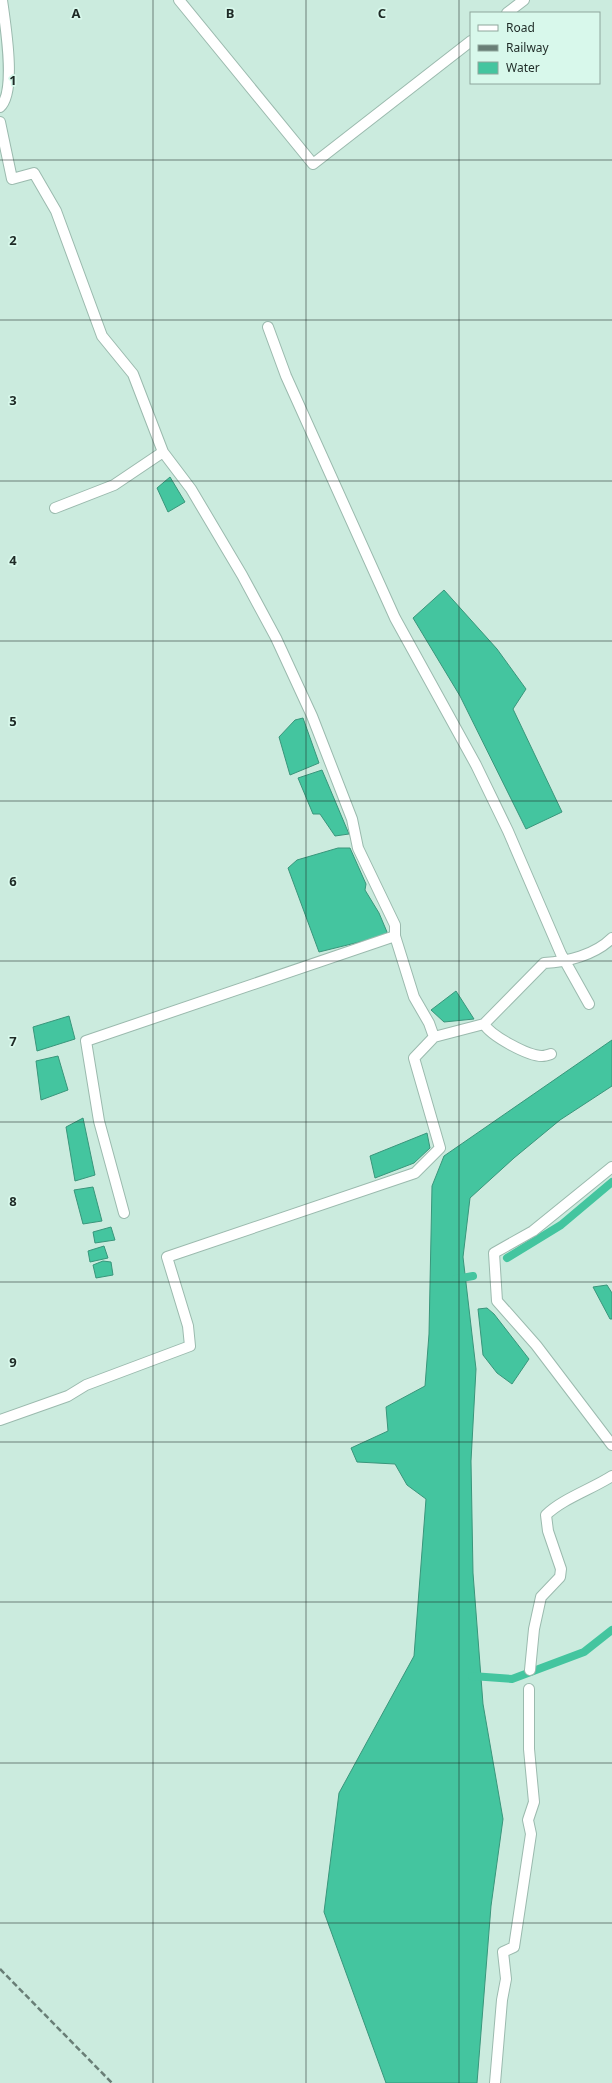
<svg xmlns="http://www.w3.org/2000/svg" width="612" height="2083" font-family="'Noto Sans',sans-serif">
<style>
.water{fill:#44c59f;stroke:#39967b}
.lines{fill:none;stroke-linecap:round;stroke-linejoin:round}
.canal{stroke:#44c59f;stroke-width:8}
.minor-casing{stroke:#9bbaae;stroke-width:12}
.minor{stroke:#fff;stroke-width:10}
.rail{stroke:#697e76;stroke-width:2.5;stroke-dasharray:6 3;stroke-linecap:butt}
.grid{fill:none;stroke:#1e2a26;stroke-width:1;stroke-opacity:0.55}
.grid-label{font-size:13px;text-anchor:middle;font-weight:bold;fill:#1e2a26;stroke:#d8f8eb;stroke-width:3.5;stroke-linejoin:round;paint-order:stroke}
</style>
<rect width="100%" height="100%" fill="#cbebde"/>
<path class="water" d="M170 477 185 502 168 512 157 488Z
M444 590 497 649 526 689 513 709 562 812 526 829 460 696 413 618Z
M303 718 319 763 290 775 279 737 295 720Z
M322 770 349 834 335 836 320 814H313L298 778Z
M338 848H350L366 884 365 890 379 913 387 932 384 936 319 952 288 868 297 860Z
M456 991 474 1019 444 1022 431 1010Z
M69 1016 75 1039 37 1051 33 1027Z
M612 1040V1086L560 1120 514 1158 470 1198 463 1257 476 1369 471 1461 473 1573 483 1704 503 1819 491 1906 477 2083H386L324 1912 339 1793 414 1656 426 1499 407 1485 395 1464 357 1462 351 1448 388 1431 386 1407 425 1386 429 1334 432 1186 444 1156Z
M58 1056 68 1090 41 1100 36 1061Z
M83 1118 95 1175 75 1181 66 1127Z
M427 1133 430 1148 414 1163 375 1178 370 1156Z
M93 1187 102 1221 83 1224 74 1190Z
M111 1227 115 1240 95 1243 93 1232Z
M104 1246 108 1258 90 1262 88 1251Z
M103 1261 111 1262 113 1275 96 1278 93 1265Z
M607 1285 612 1293V1319H610L593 1287Z
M487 1308 494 1314 529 1359 512 1384 497 1373 483 1355 478 1309Z"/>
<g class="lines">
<path class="canal" d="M507 1258 561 1225 612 1182
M456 1279 473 1276
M472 1676 512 1679 584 1652 612 1630"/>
<g class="minor-casing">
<path id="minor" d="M179 0 313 164 471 41
M507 13 524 0
M0 107C17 92 5 23 2 0
M0 122 12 179 34 173 56 211 102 336 133 374 163 452 191 489 242 575 276 638 312 716 352 819 358 848 395 925V936L414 997 429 1023 434 1037
M268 327 286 376 395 618 476 765 508 831 561 954 589 1004
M55 508 114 485 163 452
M484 1024C491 1036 528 1056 542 1056 544 1056 548 1055 551 1054
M612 1167 533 1231 494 1253 497 1301 536 1345 612 1445
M124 1213 99 1121 86 1041 395 936
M0 1420 68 1396 86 1385 190 1346 188 1326 167 1257 415 1173 440 1148 414 1058 434 1037 484 1024 544 963C567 962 595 955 612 938
M530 1670 534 1629 541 1597 560 1577 561 1569 548 1531 546 1515C562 1499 592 1489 612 1476
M495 2083 502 2000 506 1979 503 1952 514 1947 531 1834 528 1820 534 1802 529 1749V1689"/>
</g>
<use href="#minor" class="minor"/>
<path class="rail" d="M0 1969 112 2083"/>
</g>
<path class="grid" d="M153 0V2083M306 0V2083M459 0V2083M0 160H612M0 320H612M0 481H612M0 641H612M0 801H612M0 961H612M0 1122H612M0 1282H612M0 1442H612M0 1602H612M0 1763H612M0 1923H612"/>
<g class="grid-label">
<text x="76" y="18">A</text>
<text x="230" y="18">B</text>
<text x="382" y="18">C</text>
<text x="13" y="85">1</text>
<text x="13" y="245">2</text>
<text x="13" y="405">3</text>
<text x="13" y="565">4</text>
<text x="13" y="726">5</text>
<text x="13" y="886">6</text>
<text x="13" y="1046">7</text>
<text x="13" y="1206">8</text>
<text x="13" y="1367">9</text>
</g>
<rect x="470" y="12" width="130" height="72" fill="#d8f8eb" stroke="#8ea69c"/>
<rect x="478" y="25" width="20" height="6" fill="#ffffff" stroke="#8ea69c"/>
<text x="506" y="32" font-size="12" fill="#1e2a26">Road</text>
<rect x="478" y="45" width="20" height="6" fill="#697e76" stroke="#8ea69c"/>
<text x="506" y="52" font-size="12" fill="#1e2a26">Railway</text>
<rect x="478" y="62" width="20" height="12" fill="#44c59f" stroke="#8ea69c"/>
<text x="506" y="72" font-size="12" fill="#1e2a26">Water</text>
</svg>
